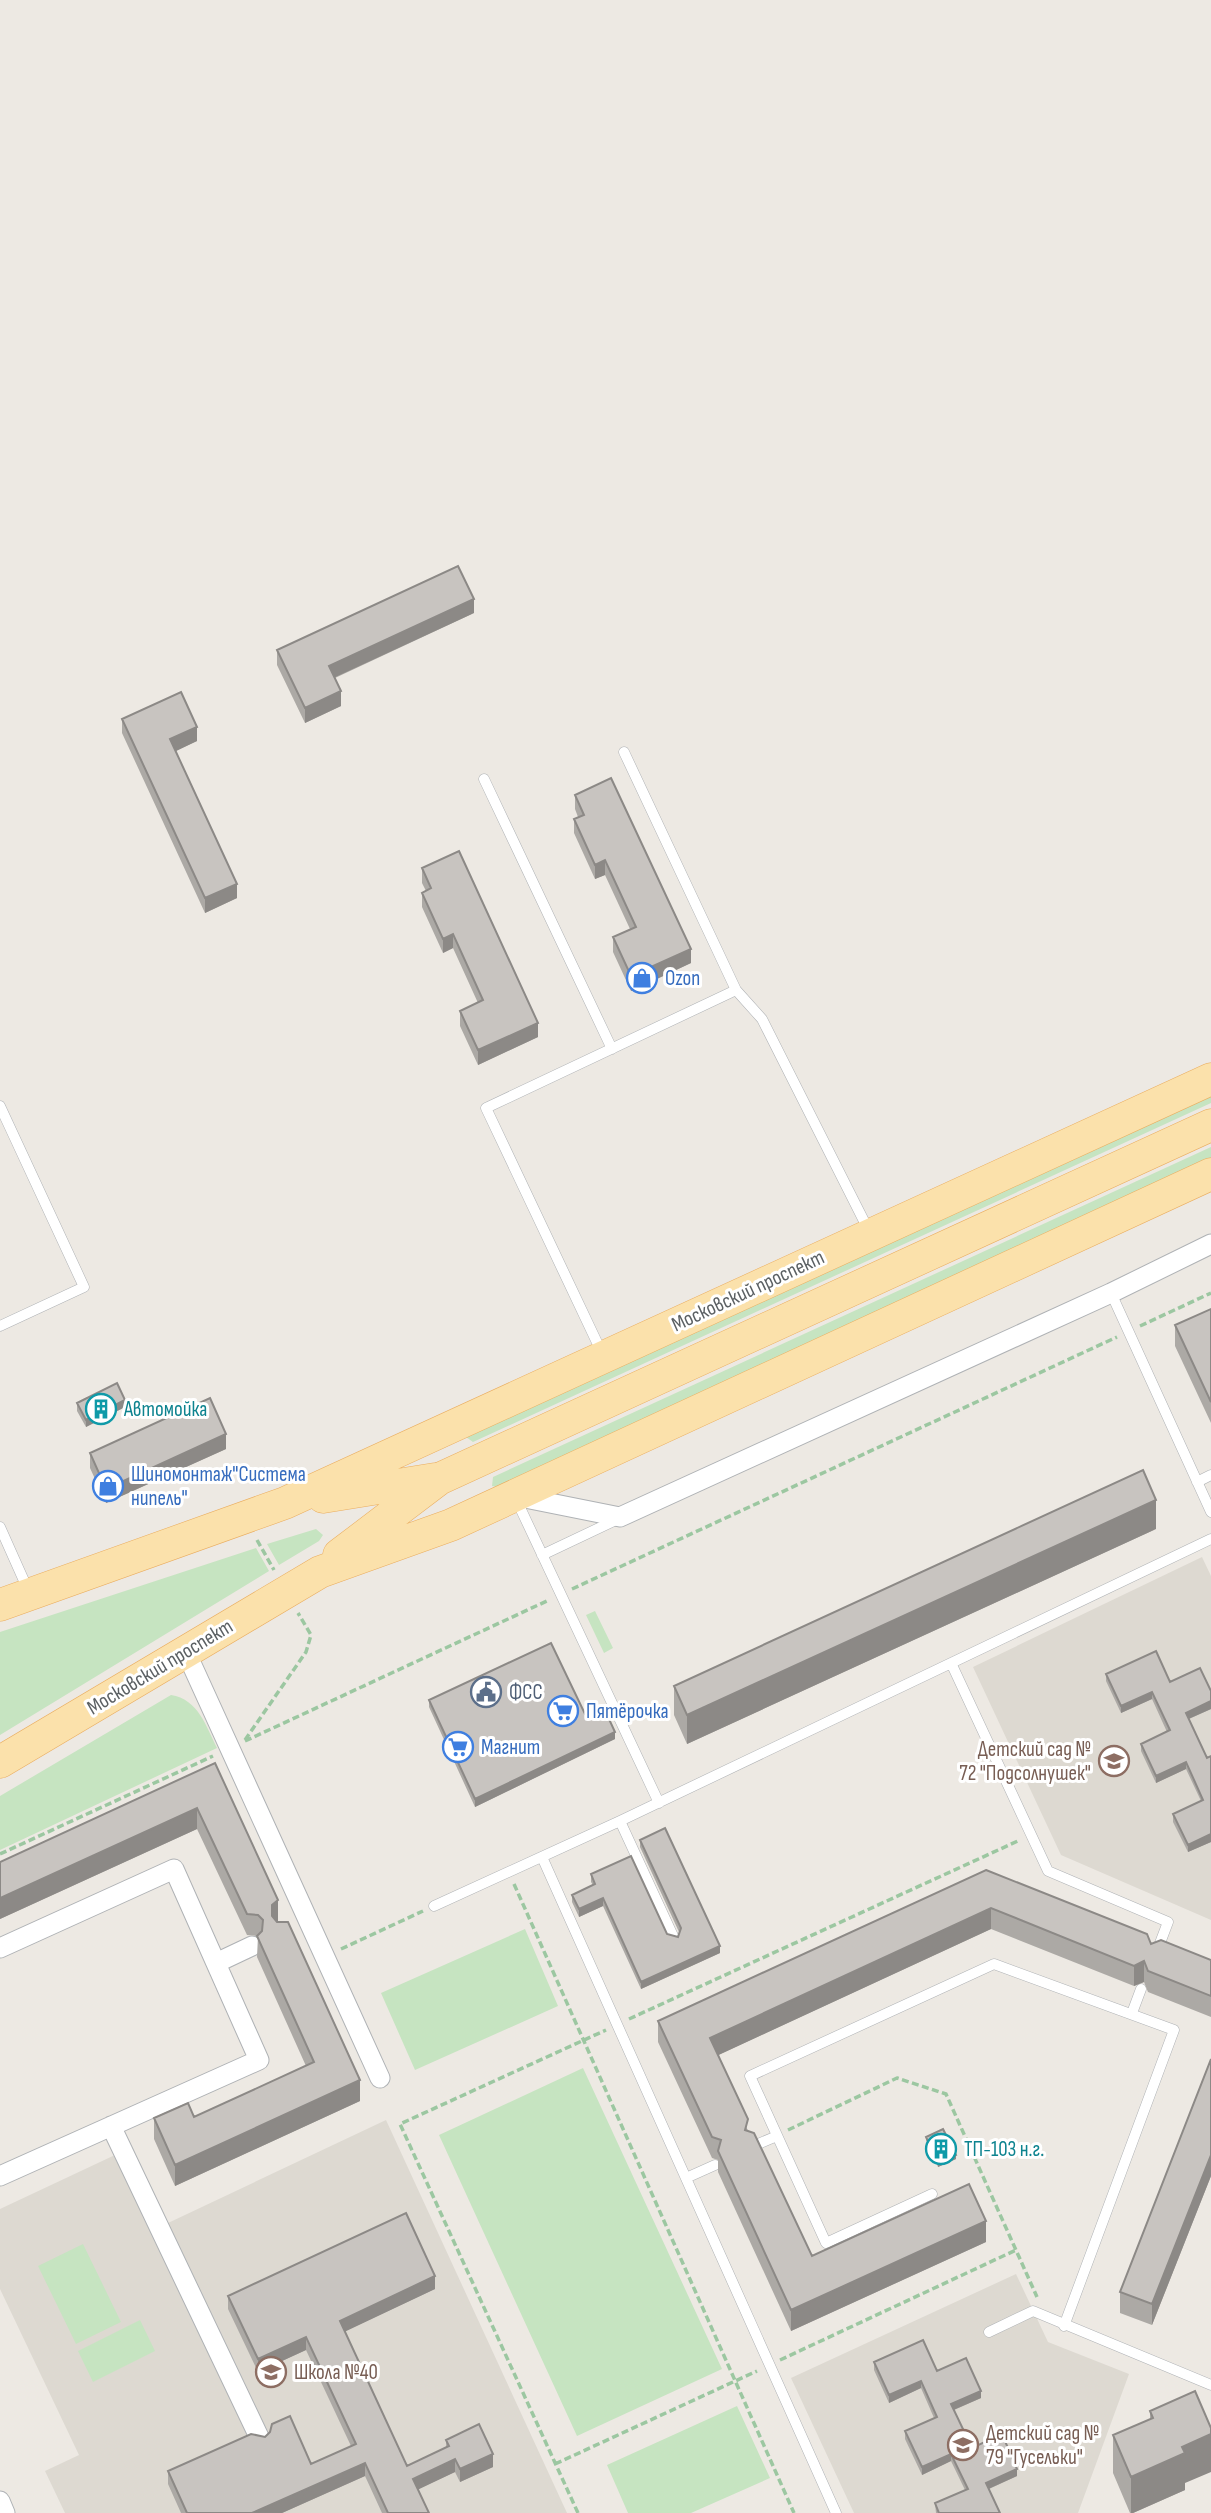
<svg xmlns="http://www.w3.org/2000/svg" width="1211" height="2513" font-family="'Sofia Sans Condensed',sans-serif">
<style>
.education{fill:#ddd9d1}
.green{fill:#c6e4c1}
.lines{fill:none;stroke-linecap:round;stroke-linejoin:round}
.service-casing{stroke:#afb2b5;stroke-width:11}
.minor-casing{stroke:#afb2b5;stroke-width:21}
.primary-casing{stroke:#eaad5f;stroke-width:33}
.path{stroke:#9cc7a1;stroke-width:3.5;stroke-dasharray:7 3.5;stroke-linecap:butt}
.service{stroke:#fff;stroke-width:10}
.minor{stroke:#fff;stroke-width:19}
.primary{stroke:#fbe1ab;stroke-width:32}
.wall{fill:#aca9a5}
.shaded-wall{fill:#8c8986}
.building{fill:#c8c4c0;stroke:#8c8986;stroke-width:2}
.labels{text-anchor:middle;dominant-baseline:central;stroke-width:6;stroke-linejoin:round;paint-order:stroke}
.shop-label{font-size:21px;fill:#366cbe;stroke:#fff;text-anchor:start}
.street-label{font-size:21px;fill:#5b6063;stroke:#fff}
.culture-label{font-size:21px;fill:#0d838f;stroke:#fff;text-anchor:start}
.service-label{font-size:21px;fill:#4e5e75;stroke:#fff;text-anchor:start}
.education-label{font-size:21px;fill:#785e54;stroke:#fff;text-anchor:start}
</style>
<rect width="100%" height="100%" fill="#ede9e3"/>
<path class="education" d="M1202 1557 1211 1576V1920L1061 1855 973 1667Z
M386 2120 567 2513H65L45 2471 79 2455 0 2289V2209L132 2147 168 2223Z
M1016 2274 1048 2342 1129 2374 1078 2513H854L791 2378Z"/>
<path class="green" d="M1211 1091V1103L473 1442 466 1437Z
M1211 1147V1159L497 1487 492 1486 493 1477Z
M316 1529 323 1535 319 1541 279 1565 267 1544Z
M256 1548 269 1571 0 1735V1632Z
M595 1611 613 1648 604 1653 586 1615Z
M171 1695C198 1699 206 1726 217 1748L0 1850V1796Z
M525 1929 558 2006 415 2070 381 1993Z
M583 2068 722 2369 577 2436 439 2135Z
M83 2244 121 2322 76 2344 38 2266Z
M140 2320 155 2351 93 2382 78 2351Z
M737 2406 770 2478 691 2513H628L607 2465Z"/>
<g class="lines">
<g class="service-casing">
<path id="service" d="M484 779 612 1049
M736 990 762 1019 869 1231
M0 1106 84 1287 0 1326
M1111 1293 1211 1512
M602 1353 486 1108 736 990 624 752
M1197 1482 1211 1475
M516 1499 659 1803
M0 1527 29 1592
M542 1555 618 1519
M952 1665 1048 1871 1168 1922 1157 1951
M620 1821 674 1938
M542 1857 836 2513
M434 1906 620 1821 1211 1539
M1132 2013 1141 1989
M751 2147 777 2136
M686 2178 715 2165
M932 2194 826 2243 750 2076 994 1964 1174 2030 1064 2326
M989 2332 1033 2311 1211 2385"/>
</g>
<g class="minor-casing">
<path id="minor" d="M515 1496 620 1517 1111 1293 1211 1244
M186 1652 380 2078
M0 1948 174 1869 259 2060 0 2176
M216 1963 252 1946
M111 2126 260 2439
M0 2501 5 2513"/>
</g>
<g class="primary-casing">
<path id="primary" d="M323 1497 435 1479
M339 1555 439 1479 1211 1125
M0 1605 285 1503 1211 1079
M0 1762 320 1572 451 1525 1211 1174"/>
</g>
<path class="path" d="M1140 1326 1211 1293
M257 1540 274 1570
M572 1589 1117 1337
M245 1740 306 1652 311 1635 298 1613
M245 1741 549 1600
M0 1854 213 1756
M514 1884 794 2513
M341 1949 423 1911
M629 2019 1020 1840
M788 2130 897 2078 946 2094 1037 2297
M780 2360 1016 2250
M555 2464 757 2371
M578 2513 400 2124 606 2030"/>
<use href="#service" class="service"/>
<use href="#minor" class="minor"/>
<use href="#primary" class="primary"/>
</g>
<path class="wall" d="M474 613 335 678 341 706 305 723 277 665V650Z
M122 719 197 741 175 751 237 898 205 913 122 733Z
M575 795 691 963 631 991 613 952V937L630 929 605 875 595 879 574 833V819L578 817 575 809Z
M422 868 538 1037 478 1065 460 1026V1011L478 1003 453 948 443 953 422 907V893L426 891 422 883Z
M1211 1309V1423L1175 1346V1325Z
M77 1403 125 1407 86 1427 77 1411Z
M226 1449 106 1503 90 1468V1453Z
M1156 1529 687 1744 674 1715V1686Z
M1106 1674 1170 1682 1211 1691V1709L1189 1719 1211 1842 1188 1852 1173 1822V1814L1201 1801 1186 1769 1156 1783 1141 1751V1744L1167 1732 1152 1699 1121 1713 1106 1681Z
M429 1700 585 1714 615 1739 475 1807 429 1707Z
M215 1763 278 1921 277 1922 360 2101 175 2186 154 2139V2118L194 2117 306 2066 257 1957 258 1936 247 1935 197 1829 0 1919V1862Z
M640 1840 720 1953 641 1989 603 1906 579 1917 572 1902V1895L593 1885 591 1882V1874L667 1934 678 1937 679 1932 640 1847Z
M986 1870 1151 1944 1211 1960V2017L1148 1992 1144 1982 1134 1986 991 1929 718 2055 748 2131 812 2256 986 2242 791 2331 718 2172V2160L712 2158 658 2042V2021Z
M1211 2059V2176L1152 2325 1120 2313V2292Z
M926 2137 956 2159 938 2167 926 2140Z
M435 2289 345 2331 407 2466 446 2448V2440L493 2467 460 2482 455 2472 418 2489 429 2513H382L365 2476 282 2513H181L168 2484V2471L311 2464 351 2446 306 2350 258 2372 228 2309V2296Z
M874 2362 937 2371 981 2398 954 2410 972 2448 1017 2476 989 2489 1000 2513H936L935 2503 965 2490 951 2461 922 2475 905 2439V2431L934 2418 921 2388 889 2403 874 2370Z
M1150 2411 1185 2483V2490L1133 2513H1130L1113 2473V2435L1150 2419Z"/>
<path class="shaded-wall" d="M474 599V613L329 680V666Z
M341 691V706L305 723V708Z
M197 727V741L170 754V739Z
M605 860V875L595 879V865Z
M237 884V898L205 913V898Z
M453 934V948L443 953V939Z
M691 949V963L631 991V976Z
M538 1023V1037L478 1065V1050Z
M125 1400V1407L86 1427V1420Z
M226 1434V1449L106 1503V1489Z
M1156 1500V1529L687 1744V1715Z
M1152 1692V1699L1121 1713V1706Z
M1211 1701V1709L1186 1720V1713Z
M615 1732V1739L475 1807V1799Z
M1186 1762V1769L1156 1783V1776Z
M197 1808V1829L0 1919V1898Z
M1211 1834V1842L1188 1852V1845Z
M603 1898V1906L579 1917V1909Z
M278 1900V1921L272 1926V1937V1905Z
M991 1908V1929L710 2059V2038Z
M720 1946V1953L641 1989V1982Z
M1144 1961V1982L1134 1986V1966Z
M360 2080V2101L175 2186V2165Z
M956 2155V2159L938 2167V2163Z
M1211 2155V2176L1152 2325V2304Z
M986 2221V2242L791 2331V2310Z
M435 2276V2289L340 2334V2321Z
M306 2337V2350L258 2372V2359Z
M921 2381V2388L889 2403V2395Z
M981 2391V2398L951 2411V2404Z
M1211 2434V2472L1185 2483V2490L1133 2513H1131V2477L1182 2447Z
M493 2454V2467L460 2482V2469Z
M951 2454V2461L922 2475V2467Z
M455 2459V2472L413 2492V2479Z
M365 2463V2476L282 2513H252Z
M1017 2469V2476L986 2490V2483Z"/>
<path class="building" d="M458 566 474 599 329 666 341 691 305 708 277 650Z
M181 692 197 727 170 739 237 884 205 898 122 719Z
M611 778 691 949 631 976 613 937 636 927 605 860 595 865 574 819 584 815 575 795Z
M459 851 538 1023 478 1050 460 1011 483 1000 453 934 443 939 422 893 431 888 422 868Z
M1211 1309V1402L1175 1325Z
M117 1383 125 1400 86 1420 77 1403Z
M210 1398 226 1434 106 1489 90 1453Z
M1143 1470 1156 1500 687 1715 674 1686Z
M551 1643 585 1714 603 1706 615 1732 475 1799 429 1700Z
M1156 1651 1170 1682 1200 1668 1211 1691V1701L1186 1713 1207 1758 1211 1756V1834L1188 1845 1173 1814 1203 1800 1186 1762 1156 1776 1141 1744 1170 1730 1152 1692 1121 1706 1106 1674Z
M215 1763 278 1900 272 1905V1916L277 1922H288L360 2080 175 2165 154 2118 188 2103 194 2117 314 2062 257 1936 262 1931 263 1920 258 1915 247 1914 197 1808 0 1898V1862Z
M665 1828 720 1946 641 1982 603 1898 579 1909 572 1895 595 1884 591 1874 631 1856 667 1934 678 1937 681 1928 640 1840Z
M986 1870 1147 1934 1151 1944 1161 1940 1211 1960V1996L1148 1971 1144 1961 1134 1966 991 1908 710 2038 748 2119 745 2130 754 2133 812 2256 969 2184 986 2221 791 2310 718 2151 721 2140 712 2137 658 2021Z
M1211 2059V2155L1152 2304 1120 2292Z
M943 2129 956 2155 938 2163 926 2137Z
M406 2213 435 2276 340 2321 407 2466 449 2446 446 2440 479 2424 493 2454 460 2469 455 2459 413 2479 429 2513H388L365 2463 252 2513H187L168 2471 251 2434 265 2437 270 2432 272 2424 290 2416 311 2464 356 2444 306 2337 258 2359 228 2296Z
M923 2340 937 2371 966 2358 981 2391 951 2404 972 2448 1002 2434 1017 2469 986 2483 1000 2513H939L935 2503 968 2489 951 2454 922 2467 905 2431 937 2417 921 2381 889 2395 874 2362Z
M1195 2391 1211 2428V2434L1182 2447 1185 2453 1131 2477 1113 2435 1153 2418 1150 2411Z"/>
<defs>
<g id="shop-ring" transform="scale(1.575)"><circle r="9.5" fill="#fff" stroke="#3f7fe0" stroke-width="1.5"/><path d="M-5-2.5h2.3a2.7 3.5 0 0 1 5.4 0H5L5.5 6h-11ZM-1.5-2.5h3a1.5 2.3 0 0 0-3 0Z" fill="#3f7fe0"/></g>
<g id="building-ring" transform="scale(1.575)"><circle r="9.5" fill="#fff" stroke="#0f9aa8" stroke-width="1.5"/><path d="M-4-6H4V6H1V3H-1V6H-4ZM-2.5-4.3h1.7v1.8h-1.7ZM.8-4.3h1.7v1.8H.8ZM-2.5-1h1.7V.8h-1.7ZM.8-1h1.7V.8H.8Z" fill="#0f9aa8"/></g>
<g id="civic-ring" transform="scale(1.575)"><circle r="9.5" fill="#fff" stroke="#5c6f8a" stroke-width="1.5"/><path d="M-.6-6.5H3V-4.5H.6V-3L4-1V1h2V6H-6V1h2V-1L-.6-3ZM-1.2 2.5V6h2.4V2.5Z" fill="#5c6f8a"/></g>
<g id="supermarket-ring" transform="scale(1.575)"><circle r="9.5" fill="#fff" stroke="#3f7fe0" stroke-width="1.5"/><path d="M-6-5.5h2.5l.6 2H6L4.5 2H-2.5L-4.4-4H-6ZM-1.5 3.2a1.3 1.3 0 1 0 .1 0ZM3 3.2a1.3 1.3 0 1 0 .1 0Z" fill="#3f7fe0"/></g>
<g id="school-ring" transform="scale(1.575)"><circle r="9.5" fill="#fff" stroke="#8d6e63" stroke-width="1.5"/><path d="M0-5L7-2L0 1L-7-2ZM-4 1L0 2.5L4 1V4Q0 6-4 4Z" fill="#8d6e63"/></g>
</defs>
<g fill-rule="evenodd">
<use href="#shop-ring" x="642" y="978"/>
<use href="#building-ring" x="101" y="1409"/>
<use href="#shop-ring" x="108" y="1486"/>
<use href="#civic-ring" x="486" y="1692"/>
<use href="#supermarket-ring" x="563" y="1711"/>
<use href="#supermarket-ring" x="458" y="1747"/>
<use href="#school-ring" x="1114" y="1761"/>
<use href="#building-ring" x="941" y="2149"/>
<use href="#school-ring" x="271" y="2372"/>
<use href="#school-ring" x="963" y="2445"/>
</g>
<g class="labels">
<g class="shop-label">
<text x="665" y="978">Ozon</text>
<text x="131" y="1474">Шиномонтаж"Система<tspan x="131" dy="24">нипель"</tspan></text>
<text x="586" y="1711">Пятёрочка</text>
<text x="481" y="1747">Магнит</text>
</g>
<g class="street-label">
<text transform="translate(748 1291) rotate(-25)">Московский проспект</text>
<text transform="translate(160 1667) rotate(-31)">Московский проспект</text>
</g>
<g class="culture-label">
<text x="124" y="1409">Автомойка</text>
<text x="964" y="2149">ТП-103 н.г.</text>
</g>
<g class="service-label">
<text x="509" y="1692">ФСС</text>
</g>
<g class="education-label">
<text x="1091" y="1749" text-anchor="end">Детский сад №<tspan x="1091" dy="24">72 "Подсолнушек"</tspan></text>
<text x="294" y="2372">Школа №40</text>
<text x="986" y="2433">Детский сад №<tspan x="986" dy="24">79 "Гусельки"</tspan></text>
</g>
</g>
</svg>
